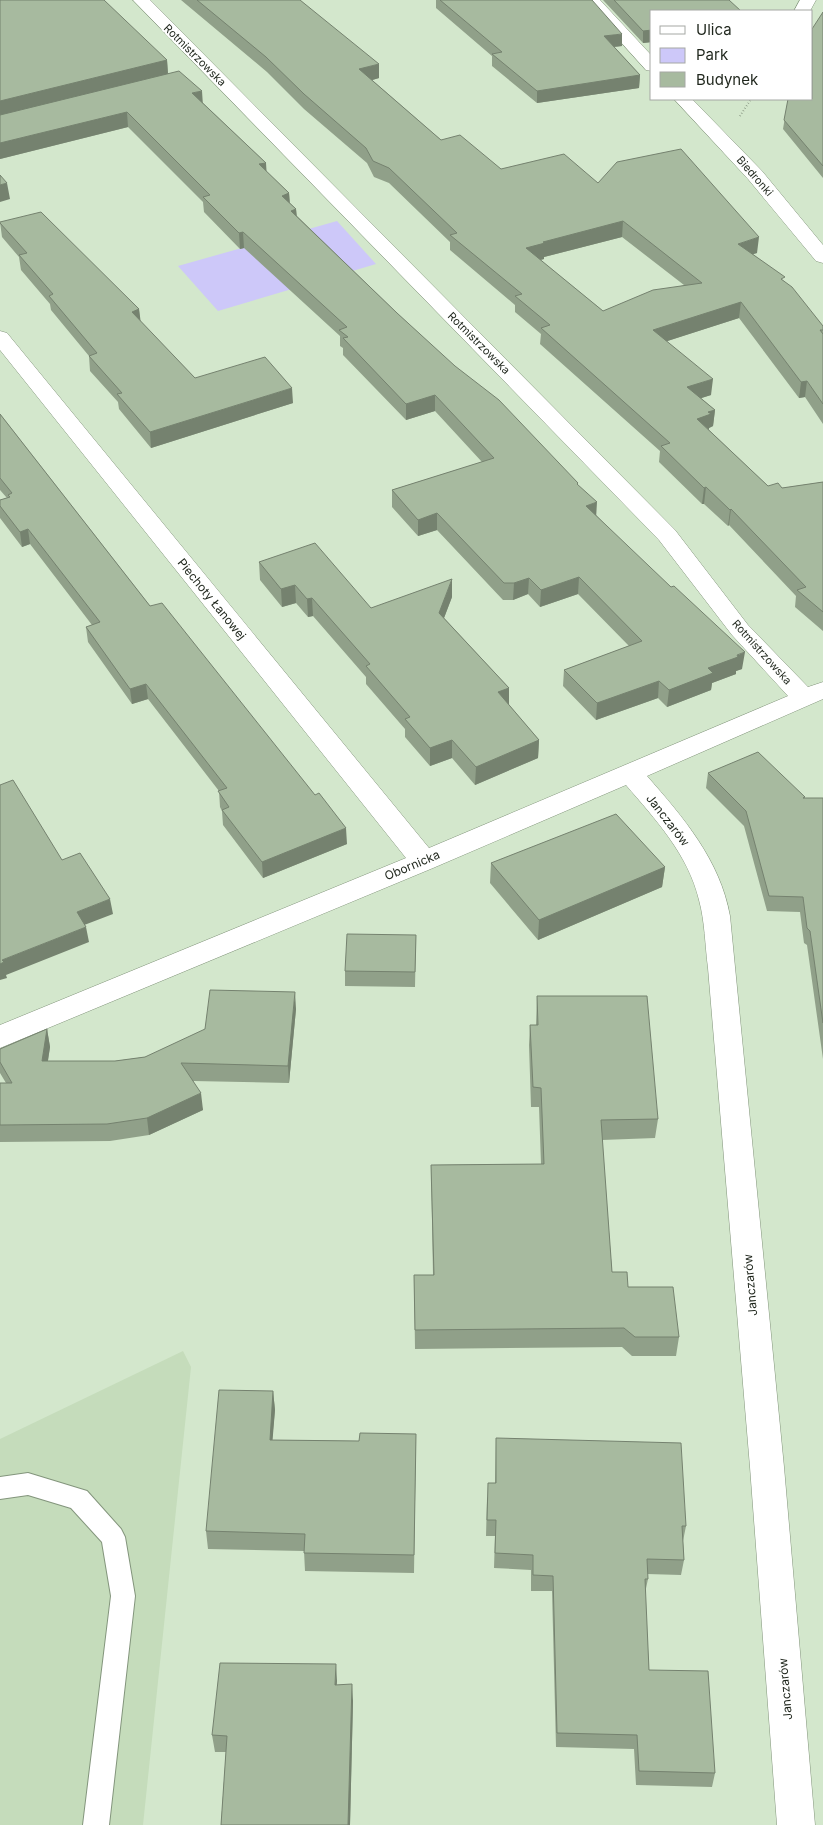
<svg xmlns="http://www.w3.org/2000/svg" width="823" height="1825" font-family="Inter,sans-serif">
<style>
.built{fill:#c5dcbb}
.green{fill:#cdc8f9}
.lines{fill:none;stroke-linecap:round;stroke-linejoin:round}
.service-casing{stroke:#83957c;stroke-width:2}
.minor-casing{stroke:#83957c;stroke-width:1}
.path{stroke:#74816f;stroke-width:2;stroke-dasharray:0.5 2.5;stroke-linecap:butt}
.service{fill:#fff;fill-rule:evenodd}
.minor{fill:#fff;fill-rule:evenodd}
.wall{fill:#90a089;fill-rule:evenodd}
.shaded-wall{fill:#75826f}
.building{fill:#a7ba9f;stroke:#75826f;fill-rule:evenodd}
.labels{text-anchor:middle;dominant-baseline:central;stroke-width:4;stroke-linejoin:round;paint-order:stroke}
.far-street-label{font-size:11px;fill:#1f261c;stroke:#fff}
.street-label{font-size:12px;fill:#1f261c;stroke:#fff}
</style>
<rect width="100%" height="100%" fill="#d3e7cc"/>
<path class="built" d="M183 1351 191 1367 143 1825H0V1439Z"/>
<path class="green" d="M337 221 376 264 218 311 178 266Z"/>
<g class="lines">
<g class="service-casing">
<path id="service" d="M28 1473 87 1491 121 1529 125 1537 135 1596 109 1825H83L111 1596 102 1542 71 1508 28 1495 0 1499V1477Z"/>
</g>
<g class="minor-casing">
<path id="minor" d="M133 0H150L675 530 748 625 808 687 823 682V699L647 776C683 817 720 860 730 916L784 1467 815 1825H777L750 1467 708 968C705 945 705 922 699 900 688 854 655 819 626 785L433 868 0 1048V1025L406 858 0 350V331L7 333 429 848 788 696 732 635 659 540Z
M583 0H600L652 56V71L646 70Z
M800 0H816L810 11H794Z
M674 99H692L762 171 823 245V263L816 261 748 179Z"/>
</g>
<path class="path" d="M740 116 751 99"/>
<use href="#service" class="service"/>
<use href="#minor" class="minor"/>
</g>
<path class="wall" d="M0 0 167 60 168 73 203 103 266 163V171L289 193 290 203 296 209 297 216 397 313 578 483V485L596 515 742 669 736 671V674L712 683 711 690 667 707 658 698 596 720 563 686 564 670 629 646 578 594 540 607 528 594 513 600H503L437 530 418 536 392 507V490L482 462 435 411 406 420 343 355V348L340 346V336L244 248 240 249 204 212 203 202 128 127 0 159Z
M181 0H300L379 78 372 80 441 140 501 169 598 183 757 253 753 254 785 282 823 326V424L805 397 799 398 739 318 667 341 711 395 701 398 715 410 713 426 709 428V430L768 486 782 488 823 482V631L795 607 796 596 729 525 728 526 704 504H702L659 462 660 451 540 344 541 334 515 312V305L450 250V242L389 183 374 177 367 163 304 109 267 72ZM622 237 684 285 603 311 540 260 544 259V257Z
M436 0H592L622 46 614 47 640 75 639 88 537 103 492 66V56L436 8Z
M603 0H729L652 11V42L643 43Z
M823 12V178L783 129 788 99Z
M0 222 139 309 140 321 195 378 293 403 151 448 119 409 118 402 90 371 89 356 51 310 50 304 21 270 19 257 2 237Z
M0 414 150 606 347 844 263 878 223 825 222 811 220 807 219 791 148 699 132 704 88 642 86 627 92 625 30 544 22 547 0 518V500L7 498 0 490Z
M259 562 371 608 452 597 444 618 509 688V705L539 740 538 758 475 785 452 758 430 766 405 737V729L366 684V677L313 616 308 617 296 603 282 607 260 580Z
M708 773 805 798H823V1059L807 945 804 943 800 912 767 911 744 826 706 788Z
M491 863 665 867 662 887 538 940 490 883Z
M416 935 415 987 345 986V971Z
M537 996 658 1119 655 1138 602 1140 612 1272 679 1337 676 1356H632L622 1347 415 1349 414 1275H433L431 1165 541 1164 539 1107H531L529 1045 530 1025H536Z
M296 1009 289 1083 193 1081 203 1110 149 1135 110 1141 0 1142V1083H6L0 1073V1049L47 1029 50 1047 48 1061H115L145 1057Z
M273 1391 275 1410 272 1440 359 1441 416 1434 414 1573 305 1571 304 1551 208 1549 206 1531Z
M496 1438 686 1526 683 1541 684 1560 681 1575 647 1574 648 1579 645 1593 649 1670 715 1773 712 1787 636 1785 634 1749 556 1747 552 1591H531V1570L494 1568 495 1536H486L487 1499 495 1483Z
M337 1685 353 1701 350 1825H221L226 1752H215L212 1735Z"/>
<path class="shaded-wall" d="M652 30V42L643 43V31Z
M622 34V46L603 48 604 36Z
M167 60 168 75 0 117V101Z
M379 64V78L359 84V69Z
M640 75 639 88 537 103V91Z
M202 91 203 106 192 93Z
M127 112 128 127 0 159V143Z
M266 163 267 178 259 164Z
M7 183 10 199 0 202V185Z
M289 193 290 209 282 196Z
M296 209 297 225 291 211Z
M623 221 622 237 544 257V259L525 264 526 248 543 242Z
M243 232 244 248 240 249 239 233Z
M759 237 757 253 736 259 738 244Z
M741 302 739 318 652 346 653 330Z
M139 309 141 324 132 312Z
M713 379 711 395 686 403 687 387Z
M807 381 805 397 799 398 801 382Z
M292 388 293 403 151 448 150 432Z
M435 395V411L406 420V404Z
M715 410 713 426 709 428V430L697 419 708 412Z
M706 487 704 504H702L704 488Z
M597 502 596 519 586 506Z
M731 509 729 525 728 526 730 510Z
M437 513V530L418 536V520Z
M28 529 30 544 22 547 20 532Z
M579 577 578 594 540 607 541 590Z
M529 578 528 594 513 600 514 583Z
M452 579V597L439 631V613Z
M295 585 296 603 282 607 281 589Z
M312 598 313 616 308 617 307 599Z
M745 652 742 669 736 671V674L712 683 711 690 667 707 669 690 708 668Z
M659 681 658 698 596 720 597 703Z
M146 684 148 699 132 704 130 689Z
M509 688V706L498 692Z
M452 740V758L430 766V748Z
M539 740 538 758 475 785 476 767Z
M346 828 347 844 263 878 262 862Z
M665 867 662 887 538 940 539 920Z
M110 899 113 914 79 927 77 912Z
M86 927 89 942 6 975 7 978 0 980V964L2 960Z
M295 992 296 1009 289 1083 288 1066Z
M47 1029 50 1047 45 1078 42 1061Z
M201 1093 203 1110 149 1135 147 1118Z
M273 1391 275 1410 271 1459 270 1440Z
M336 1664 337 1681 336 1702 335 1685Z
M352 1684 353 1701 350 1825H348Z"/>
<path class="building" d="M0 0H104L167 60 0 101Z
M197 0H300L379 64 359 69 441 140 460 135 501 169 564 154 598 183 617 162 681 149 759 237 738 244 785 277 781 279 792 287 823 326V330H820L823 334V404L807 381 801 382 741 302 653 330 713 379 687 387 715 410 708 412 711 414 697 419 768 486 778 483 782 488 823 482V612L797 590 806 587 731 509 730 510 706 487 704 488 661 446 670 443 541 328 550 325 515 296 522 294 450 235 457 233 389 168 373 161 366 148 304 94 266 57ZM623 221 702 283 653 290 603 311 526 248 545 243 543 242Z
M440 0H592L622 34 604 36 640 75 537 91 492 54 502 52Z
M614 0H729L741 11H652V30L643 31Z
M823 12V166L784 120 788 99H812V29Z
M179 71 202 91 192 93 266 163 259 164 289 193 282 196 296 209 291 211 397 313 455 366 499 400 578 483 577 484 597 502 586 506 671 587 674 586 745 652 737 655 738 657 708 668 713 673 669 690 659 681 597 703 564 670 642 641 579 577 541 590 529 578 514 583H504L437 513 418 520 392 490 494 458 435 395 406 404 343 338 348 337 339 330 347 327 243 232 239 233 203 197 210 195 127 112 0 143V115Z
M0 175 7 183 0 185Z
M41 212 139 309 132 312 195 378 265 357 292 388 150 432 117 394 122 393 89 356 97 353 49 296 53 294 19 255 27 253 0 223V222Z
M0 414 150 606 162 603 315 795 319 793 346 828 262 862 222 810 229 807 218 791 227 788 146 684 130 689 86 627 100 622 28 529 20 532 0 506V500L10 497 8 495 12 493 0 478Z
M315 543 371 608 452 579 439 613 509 688 498 692 539 740 476 767 452 740 430 748 405 719 410 717 366 666 370 664 312 598 307 599 295 585 281 589 259 562Z
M758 752 805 797 803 798H823V1023L810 931 807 928 803 897 769 896 746 811 708 773Z
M13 780 62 860 80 853 110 899 77 912 86 927 2 960 4 962 0 964V785Z
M616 814 665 867 539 920 491 863Z
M347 934 416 935 415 972 345 971Z
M210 990 295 992 288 1066 181 1063 201 1093 147 1118 107 1124 0 1125V1083H12L0 1062V1049L47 1029 42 1061H115L145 1057 205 1029Z
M537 996H647L658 1119 601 1120 612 1272H627L628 1287H673L679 1337H635L624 1328 415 1330 414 1275H434L431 1165 544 1164 541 1088 533 1087 530 1025H538Z
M219 1390 273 1391 270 1440 359 1441 360 1433 416 1434 414 1555 304 1553 305 1534 206 1531Z
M496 1438 681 1443 686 1526H682L684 1560 647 1559 648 1579H645L649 1670 708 1671 715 1773 639 1771 637 1735 557 1733 553 1576 533 1575V1555L495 1553 496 1520H487L488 1483H496Z
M220 1663 336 1664 335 1685 352 1684 348 1825H221L227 1736 212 1735Z"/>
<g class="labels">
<g class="far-street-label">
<text transform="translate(195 55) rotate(45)">Rotmistrzowska</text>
<text transform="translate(755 176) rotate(49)">Biedronki</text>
<text transform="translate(479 343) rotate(45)">Rotmistrzowska</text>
<text transform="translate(762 652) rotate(48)">Rotmistrzowska</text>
</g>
<g class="street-label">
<text transform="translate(212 599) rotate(51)">Piechoty Łanowej</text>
<text transform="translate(668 820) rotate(52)">Janczarów</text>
<text transform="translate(412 865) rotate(-23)">Obornicka</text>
<text transform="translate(750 1285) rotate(-95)">Janczarów</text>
<text transform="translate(785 1689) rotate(-95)">Janczarów</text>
</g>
</g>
<rect x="650" y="10" width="162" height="90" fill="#ffffff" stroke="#a5a8a4"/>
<rect x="660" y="26" width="25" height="8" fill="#ffffff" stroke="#a5a8a4"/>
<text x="696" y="35" font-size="15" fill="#1f261c">Ulica</text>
<rect x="660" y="48" width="25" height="15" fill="#cdc8f9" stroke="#a5a8a4"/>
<text x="696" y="60" font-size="15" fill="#1f261c">Park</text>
<rect x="660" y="72" width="25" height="15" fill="#a7ba9f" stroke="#a5a8a4"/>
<text x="696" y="85" font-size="15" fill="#1f261c">Budynek</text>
</svg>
